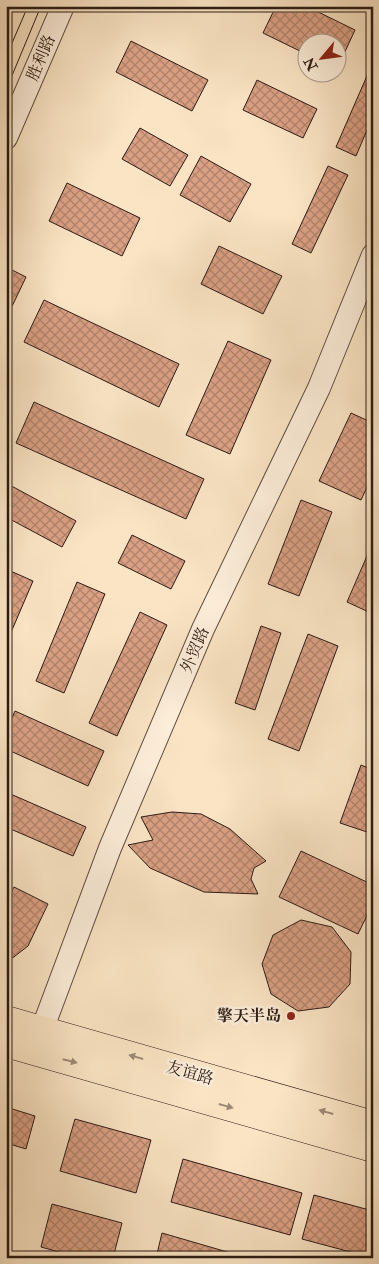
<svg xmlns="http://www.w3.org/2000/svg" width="379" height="1264" font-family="'IM FELL Double Pica','Noto Serif SC',serif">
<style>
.building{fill:url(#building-cross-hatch);stroke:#2c1c14}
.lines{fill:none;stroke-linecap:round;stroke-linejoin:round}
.minor-casing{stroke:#604e40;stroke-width:24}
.major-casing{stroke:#2c1c14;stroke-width:29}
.minor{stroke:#fcedd9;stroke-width:22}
.major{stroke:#fae4c4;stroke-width:28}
.tram{stroke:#2c1c14;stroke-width:1}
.oneway{fill:#9d8a75}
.poi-dot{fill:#8f2418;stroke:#fcedd9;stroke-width:2}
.labels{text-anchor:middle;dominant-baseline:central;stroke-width:5;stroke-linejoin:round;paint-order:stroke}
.street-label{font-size:16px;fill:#2c1c14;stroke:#fcedd9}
.poi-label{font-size:16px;font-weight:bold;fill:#2c1c14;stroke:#fcedd9;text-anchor:end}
</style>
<defs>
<pattern id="building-cross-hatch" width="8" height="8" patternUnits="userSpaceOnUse" patternTransform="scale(1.25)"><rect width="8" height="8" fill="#daa084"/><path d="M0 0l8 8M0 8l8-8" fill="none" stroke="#b1826b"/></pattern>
</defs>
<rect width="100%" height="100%" fill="#fae4c4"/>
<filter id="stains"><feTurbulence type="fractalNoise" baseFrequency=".004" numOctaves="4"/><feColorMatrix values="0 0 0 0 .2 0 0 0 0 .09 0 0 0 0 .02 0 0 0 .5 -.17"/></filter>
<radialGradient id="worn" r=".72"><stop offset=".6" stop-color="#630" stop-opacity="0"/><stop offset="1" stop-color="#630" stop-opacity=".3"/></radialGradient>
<path class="building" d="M276 6H306L355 30 337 69 336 42H306V54L263 33Z
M131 41 208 80 192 111 116 72Z
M373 62V116L356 156 336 147Z
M257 80 317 109 303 138 243 110Z
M140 128 188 155 170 186 122 159Z
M201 156 251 184 230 222 180 195Z
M328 166 348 175 311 253 292 244Z
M67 183 140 218 122 256 49 221Z
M219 246 282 276 263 314 201 284Z
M6 267 26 277 6 319Z
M44 300 179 364 159 407 24 342Z
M228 341 271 360 230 454 186 435Z
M34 402 204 479 186 519 16 443Z
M351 413 373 423V474L361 500 319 481Z
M6 483 76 521 62 547 6 517Z
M301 500 332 512 299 596 268 584Z
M132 535 185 561 171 589 118 563Z
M373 542V614L347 602Z
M6 569 33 581 6 644Z
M77 582 105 594 64 693 36 681Z
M140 612 167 625 117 736 89 723Z
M261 626 281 633 255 710 235 703Z
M308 634 338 646 299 751 268 739Z
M15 711 104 751 88 786 6 749V731Z
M361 765 373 770V834L340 823Z
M6 792 86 827 73 856 6 827Z
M172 812 201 814 230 829 266 861 254 868 251 879 258 894 204 892 150 868 128 845 153 840 141 817Z
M301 851 373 885V903L358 934 279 897Z
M14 887 48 904 28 946 6 963V901Z
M301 920 332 927 351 952 350 984 329 1007 298 1011 271 994 262 964 273 935Z
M6 1107 35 1116 26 1149 6 1143Z
M75 1119 151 1140 136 1193 60 1171Z
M183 1159 302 1193 290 1235 171 1202Z
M314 1195 373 1211V1258L302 1239Z
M52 1204 122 1223 113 1258H80L41 1247Z
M162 1233 248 1258H156Z"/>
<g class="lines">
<g class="minor-casing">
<path id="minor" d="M6 138 63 6
M38 1045 42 1030 110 848 203 629 319 388 373 255"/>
</g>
<g class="major-casing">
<path id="major" d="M6 1020 373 1125
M6 1043 373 1148"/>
</g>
<use href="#minor" class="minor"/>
<use href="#major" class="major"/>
<path class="tram" d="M6 57 28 6
M6 90 41 6"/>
</g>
<defs><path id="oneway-solid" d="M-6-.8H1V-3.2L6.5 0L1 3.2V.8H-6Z" transform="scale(1.25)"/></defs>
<g class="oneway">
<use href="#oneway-solid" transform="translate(136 1057) rotate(-164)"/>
<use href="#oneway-solid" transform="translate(70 1061) rotate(14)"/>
<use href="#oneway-solid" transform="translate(226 1106) rotate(16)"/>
<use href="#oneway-solid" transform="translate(326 1112) rotate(-164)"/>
</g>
<circle class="poi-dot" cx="291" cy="1016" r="5"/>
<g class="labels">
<g class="street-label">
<text transform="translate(41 58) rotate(-67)">胜利路</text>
<text transform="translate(195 650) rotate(-67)">外贸路</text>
<text transform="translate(190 1073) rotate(16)">友谊路</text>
</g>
<g class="poi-label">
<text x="281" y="1016">擎天半岛</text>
</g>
</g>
<rect width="379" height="1264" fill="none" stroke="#fae4c4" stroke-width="25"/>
<rect x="8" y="8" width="364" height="1249" fill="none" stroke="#2c1c14" stroke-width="2.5"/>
<rect x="12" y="12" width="354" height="1239" fill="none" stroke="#2c1c14"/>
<g transform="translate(322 58) rotate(241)"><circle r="24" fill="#fcedd9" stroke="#a9998a"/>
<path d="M0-4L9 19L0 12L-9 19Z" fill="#8f2418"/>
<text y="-8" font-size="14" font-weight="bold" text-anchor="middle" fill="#2c1c14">N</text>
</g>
<rect width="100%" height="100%" filter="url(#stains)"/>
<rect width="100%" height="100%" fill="url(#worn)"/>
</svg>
